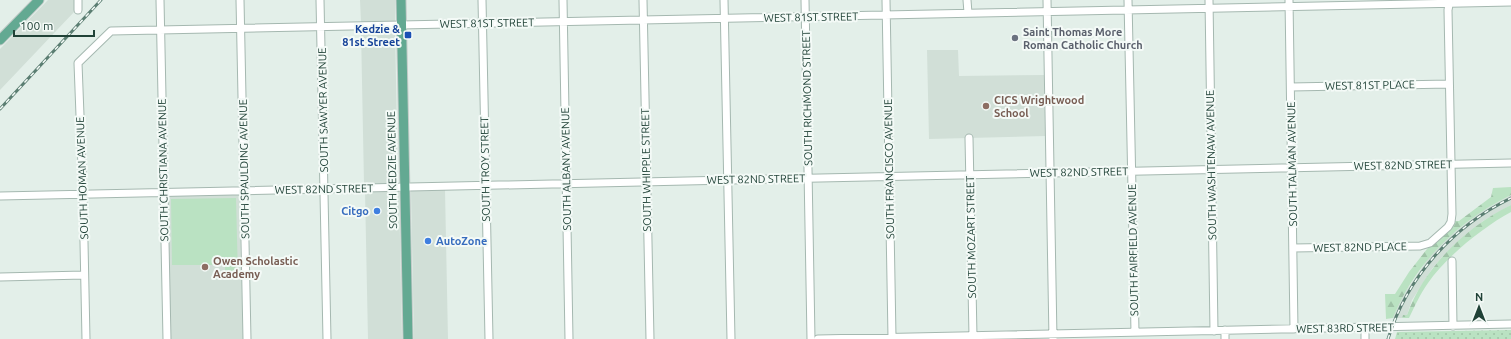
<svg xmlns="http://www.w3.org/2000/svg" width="1511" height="339" font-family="Ubuntu,sans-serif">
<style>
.built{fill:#d1dfd7}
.grass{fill:url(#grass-dots)}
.forest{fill:url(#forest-firs)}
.green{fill:#bae2c2}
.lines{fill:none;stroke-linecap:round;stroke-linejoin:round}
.minor-casing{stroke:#a5b8b0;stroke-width:9}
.major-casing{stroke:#c1cac7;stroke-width:11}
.minor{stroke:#fff;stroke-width:7}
.major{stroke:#63a992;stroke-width:9}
.rail-casing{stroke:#5b7e72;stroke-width:3}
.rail{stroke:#f4faf7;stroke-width:1.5;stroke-dasharray:4.5;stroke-linecap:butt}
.transit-dot{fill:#1a4fb4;stroke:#f4faf7;stroke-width:1.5}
.worship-dot{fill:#6b7280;stroke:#f4faf7;stroke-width:1.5}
.education-dot{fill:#8d6e63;stroke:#f4faf7;stroke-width:1.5}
.shop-dot{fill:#3f7fe0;stroke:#f4faf7;stroke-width:1.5}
.labels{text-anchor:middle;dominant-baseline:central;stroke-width:4;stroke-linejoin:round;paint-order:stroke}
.street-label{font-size:11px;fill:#204237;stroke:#f4faf7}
.transit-label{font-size:11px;font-weight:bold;fill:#164399;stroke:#f4faf7;text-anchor:end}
.worship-label{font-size:11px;font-weight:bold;fill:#5b616d;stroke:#f4faf7;text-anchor:start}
.education-label{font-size:11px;font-weight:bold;fill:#785e54;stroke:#f4faf7;text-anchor:start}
.shop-label{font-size:11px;font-weight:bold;fill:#366cbe;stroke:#f4faf7;text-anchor:end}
</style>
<defs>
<pattern id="grass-dots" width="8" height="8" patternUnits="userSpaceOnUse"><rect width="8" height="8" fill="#bae2c2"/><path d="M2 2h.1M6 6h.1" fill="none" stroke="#a0c3a7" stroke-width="1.8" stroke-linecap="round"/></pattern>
<pattern id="forest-firs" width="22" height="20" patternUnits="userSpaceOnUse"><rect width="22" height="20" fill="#bae2c2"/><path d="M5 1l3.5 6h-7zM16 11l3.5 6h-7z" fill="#a0c3a7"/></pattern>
</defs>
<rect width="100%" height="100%" fill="#e3efe9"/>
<path class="built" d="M48 0H75V11L0 90V49Z
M360 0H395V22H361Z
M395 29 398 183 364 184 361 30Z
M927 50H958L959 76 1044 75 1045 136 929 139Z
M399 190 402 339H368L365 191Z
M445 190 448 339H414L411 191Z
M239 194 243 339H170L167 195Z
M1511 195V205L1483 221 1442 257 1432 269 1412 300 1407 315H1403L1402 318H1393L1399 303 1408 288 1430 256 1441 243 1480 212Z"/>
<path class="grass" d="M1511 330V339H1395L1397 332Z"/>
<path class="forest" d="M1511 187V195C1458 221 1415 263 1393 318L1386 319 1385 294H1395L1409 272 1427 249 1452 226 1455 221H1459L1491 197 1493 188Z
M1511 205V212C1483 227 1446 257 1428 283 1420 294 1415 306 1409 318H1402L1403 315H1407C1424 267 1466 227 1511 205Z"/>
<path class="green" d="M236 198 238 277H225V265H172L171 199Z"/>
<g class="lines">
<g class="minor-casing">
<path id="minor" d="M78 0V10
M160 0 167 339
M240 0 247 339
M320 0 327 339
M482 0 489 339
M563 0 569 339
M643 0 650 339
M724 0 731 339
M805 0 811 339
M886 0 892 337
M967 0 968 13
M1047 0 1053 339
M1128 0 1135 332
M1209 0 1214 331
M1289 0 1294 329
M1291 87 1449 84
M969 138 973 336
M0 196 1511 163
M1293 248 1420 246 1430 243 1448 227 1451 222 1452 214 1448 10 1450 0
M1452 261 1453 326
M0 277 84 275
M1365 328V339
M1225 330V339
M86 339 83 194 78 63 111 31 1511 2
M818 339 1511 324"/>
</g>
<g class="major-casing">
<path id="major" d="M401 0 408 339
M0 40 39 0"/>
</g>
<use href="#minor" class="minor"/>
<use href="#major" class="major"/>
<g class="rail-casing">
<path id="rail" d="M0 109 101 0
M1388 339C1407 277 1453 226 1511 198"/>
</g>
<use href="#rail" class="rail"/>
</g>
<rect class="transit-dot" x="404" y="31" width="8" height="8" rx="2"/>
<circle class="worship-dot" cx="1015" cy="38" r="4"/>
<g class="education-dot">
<circle cx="986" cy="106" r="4"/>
<circle cx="205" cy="267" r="4"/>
</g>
<g class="shop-dot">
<circle cx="377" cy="211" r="4"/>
<circle cx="428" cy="241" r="4"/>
</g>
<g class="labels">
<g class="street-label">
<text transform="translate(811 17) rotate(-1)">WEST 81ST STREET</text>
<text transform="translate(487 23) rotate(-1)">WEST 81ST STREET</text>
<text transform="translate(1370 85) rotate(-1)">WEST 81ST PLACE</text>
<text transform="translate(807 98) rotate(-91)">SOUTH RICHMOND STREET</text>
<text transform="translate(323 110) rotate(-91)">SOUTH SAWYER AVENUE</text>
<text transform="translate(1292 164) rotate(-91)">SOUTH TALMAN AVENUE</text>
<text transform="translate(1211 165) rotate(-91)">SOUTH WASHTENAW AVENUE</text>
<text transform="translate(1403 165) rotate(-1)">WEST 82ND STREET</text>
<text transform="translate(244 169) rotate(-91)">SOUTH SPAULDING AVENUE</text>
<text transform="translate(485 169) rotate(-91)">SOUTH TROY STREET</text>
<text transform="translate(566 169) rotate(-91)">SOUTH ALBANY AVENUE</text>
<text transform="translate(889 169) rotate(-91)">SOUTH FRANCISCO AVENUE</text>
<text transform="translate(163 170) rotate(-91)">SOUTH CHRISTIANA AVENUE</text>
<text transform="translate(392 170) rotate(-91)">SOUTH KEDZIE AVENUE</text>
<text transform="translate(646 170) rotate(-91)">SOUTH WHIPPLE STREET</text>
<text transform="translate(1079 172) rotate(-1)">WEST 82ND STREET</text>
<text transform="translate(82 178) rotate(-92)">SOUTH HOMAN AVENUE</text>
<text transform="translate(756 179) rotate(-1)">WEST 82ND STREET</text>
<text transform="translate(324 189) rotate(-1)">WEST 82ND STREET</text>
<text transform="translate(971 237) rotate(-91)">SOUTH MOZART STREET</text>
<text transform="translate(1360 247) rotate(-1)">WEST 82ND PLACE</text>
<text transform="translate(1133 250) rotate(-91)">SOUTH FAIRFIELD AVENUE</text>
<text transform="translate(1345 328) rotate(-1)">WEST 83RD STREET</text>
</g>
<g class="transit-label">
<text x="400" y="29">Kedzie &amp;<tspan x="400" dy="13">81st Street</tspan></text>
</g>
<g class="worship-label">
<text x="1023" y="32">Saint Thomas More<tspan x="1023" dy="13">Roman Catholic Church</tspan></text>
</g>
<g class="education-label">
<text x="994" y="100">CICS Wrightwood<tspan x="994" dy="13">School</tspan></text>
<text x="213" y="261">Owen Scholastic<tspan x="213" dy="13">Academy</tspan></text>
</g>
<g class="shop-label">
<text x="369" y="211">Citgo</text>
<text x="436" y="241" text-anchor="start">AutoZone</text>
</g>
</g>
<g transform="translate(1479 307)" stroke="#f4faf7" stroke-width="3" paint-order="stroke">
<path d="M0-3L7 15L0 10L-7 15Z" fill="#204237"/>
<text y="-6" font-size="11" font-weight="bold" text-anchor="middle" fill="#204237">N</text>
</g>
<path d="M14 30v6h80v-6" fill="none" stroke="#204237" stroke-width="2"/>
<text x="20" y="30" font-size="12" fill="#204237" stroke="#f4faf7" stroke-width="3" paint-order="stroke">100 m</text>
</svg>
